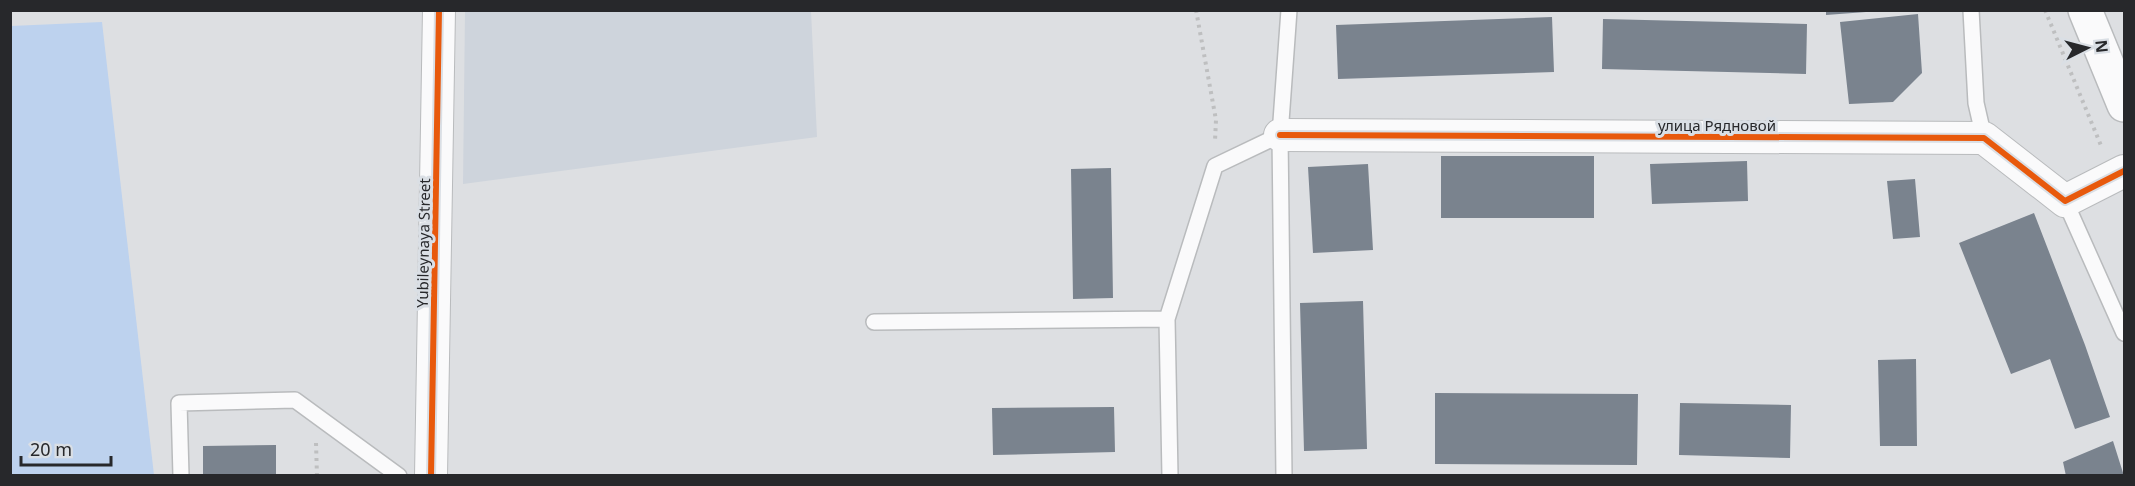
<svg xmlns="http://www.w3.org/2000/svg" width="2135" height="486" font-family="'Noto Sans',sans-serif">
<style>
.built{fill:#ced4dc}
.green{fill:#bdd2ee}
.building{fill:#7a838e}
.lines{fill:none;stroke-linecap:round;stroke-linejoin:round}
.lane-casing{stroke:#b9bbbd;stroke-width:18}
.street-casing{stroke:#b9bbbd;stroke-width:34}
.highway-casing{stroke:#b9bbbd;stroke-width:36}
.path{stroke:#bebfc0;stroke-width:4;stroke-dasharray:3 4.5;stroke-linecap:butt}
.lane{stroke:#fafafb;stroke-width:15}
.street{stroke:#fafafb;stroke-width:32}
.highway{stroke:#fafafb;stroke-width:33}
.cycleway-casing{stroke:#dadfe5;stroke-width:10}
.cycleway{stroke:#e8590c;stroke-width:6}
.labels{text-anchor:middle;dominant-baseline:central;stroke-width:6;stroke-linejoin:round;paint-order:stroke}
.street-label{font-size:15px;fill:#27282b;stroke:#dadfe5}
</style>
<rect width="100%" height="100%" fill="#dddfe2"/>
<path class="built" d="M465 11H811L817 137 463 184Z"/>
<path class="green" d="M102 22 154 475H11V26Z"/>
<path class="building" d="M1826 10H1866V12L1826 15Z
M1918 14 1922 73 1893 102 1849 104 1840 22Z
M1552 17 1554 72 1338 79 1336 25Z
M1603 19 1807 24 1806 74 1602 69Z
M1441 156H1594V218H1441Z
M1747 161 1748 201 1652 204 1650 164Z
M1368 164 1373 250 1313 253 1308 167Z
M1111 168 1113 298 1073 299 1071 169Z
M1915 179 1920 237 1893 239 1887 181Z
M2034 213 2085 345 2110 417 2075 429 2050 359 2011 374 1959 243Z
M1363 301 1367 449 1304 451 1300 303Z
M1916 359 1917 446H1880L1878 360Z
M1435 393 1638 394 1637 465 1435 464Z
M1680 403 1791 405 1790 458 1679 455Z
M1114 407 1115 452 993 455 992 408Z
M2113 441 2124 476H2066L2063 462Z
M276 445V476H203V446Z"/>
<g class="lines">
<g class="lane-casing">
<path id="lane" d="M1971 10 1976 103 1984 138
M2065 201 2124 333
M874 322 1167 319
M181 476 179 403 295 400 399 476
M1170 476 1167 319 1215 166 1280 135
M1284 476 1280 135 1289 10"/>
</g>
<g class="street-casing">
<path id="street" d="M1280 135 1984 138 2065 201 2124 171
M431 476 439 10"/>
</g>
<g class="highway-casing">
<path id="highway" d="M2085 10 2124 105"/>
</g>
<path class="path" d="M1196 10 1216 120 1215 141
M2045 10 2102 148
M316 443 317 476"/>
<use href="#lane" class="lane"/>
<use href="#street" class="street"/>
<use href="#highway" class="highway"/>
<g class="cycleway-casing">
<path id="cycleway" d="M1280 135 1984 138 2065 201 2124 171
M431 476 439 10"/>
</g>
<use href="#cycleway" class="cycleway"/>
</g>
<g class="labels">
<g class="street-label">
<text x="1717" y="125">улица Рядновой</text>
<text transform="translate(423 243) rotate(-89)">Yubileynaya Street</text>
</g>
</g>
<rect width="2135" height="486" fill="none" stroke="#27282b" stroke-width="24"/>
<g transform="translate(2087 48) rotate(84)" stroke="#dadfe5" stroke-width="4.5" paint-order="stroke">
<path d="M0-4.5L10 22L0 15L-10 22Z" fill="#27282b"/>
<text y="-9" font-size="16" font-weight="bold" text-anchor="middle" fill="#27282b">N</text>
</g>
<path d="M21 456v9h90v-9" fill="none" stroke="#27282b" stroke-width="3"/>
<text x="30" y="456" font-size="18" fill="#27282b" stroke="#dadfe5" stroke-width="4.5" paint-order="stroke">20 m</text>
</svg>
